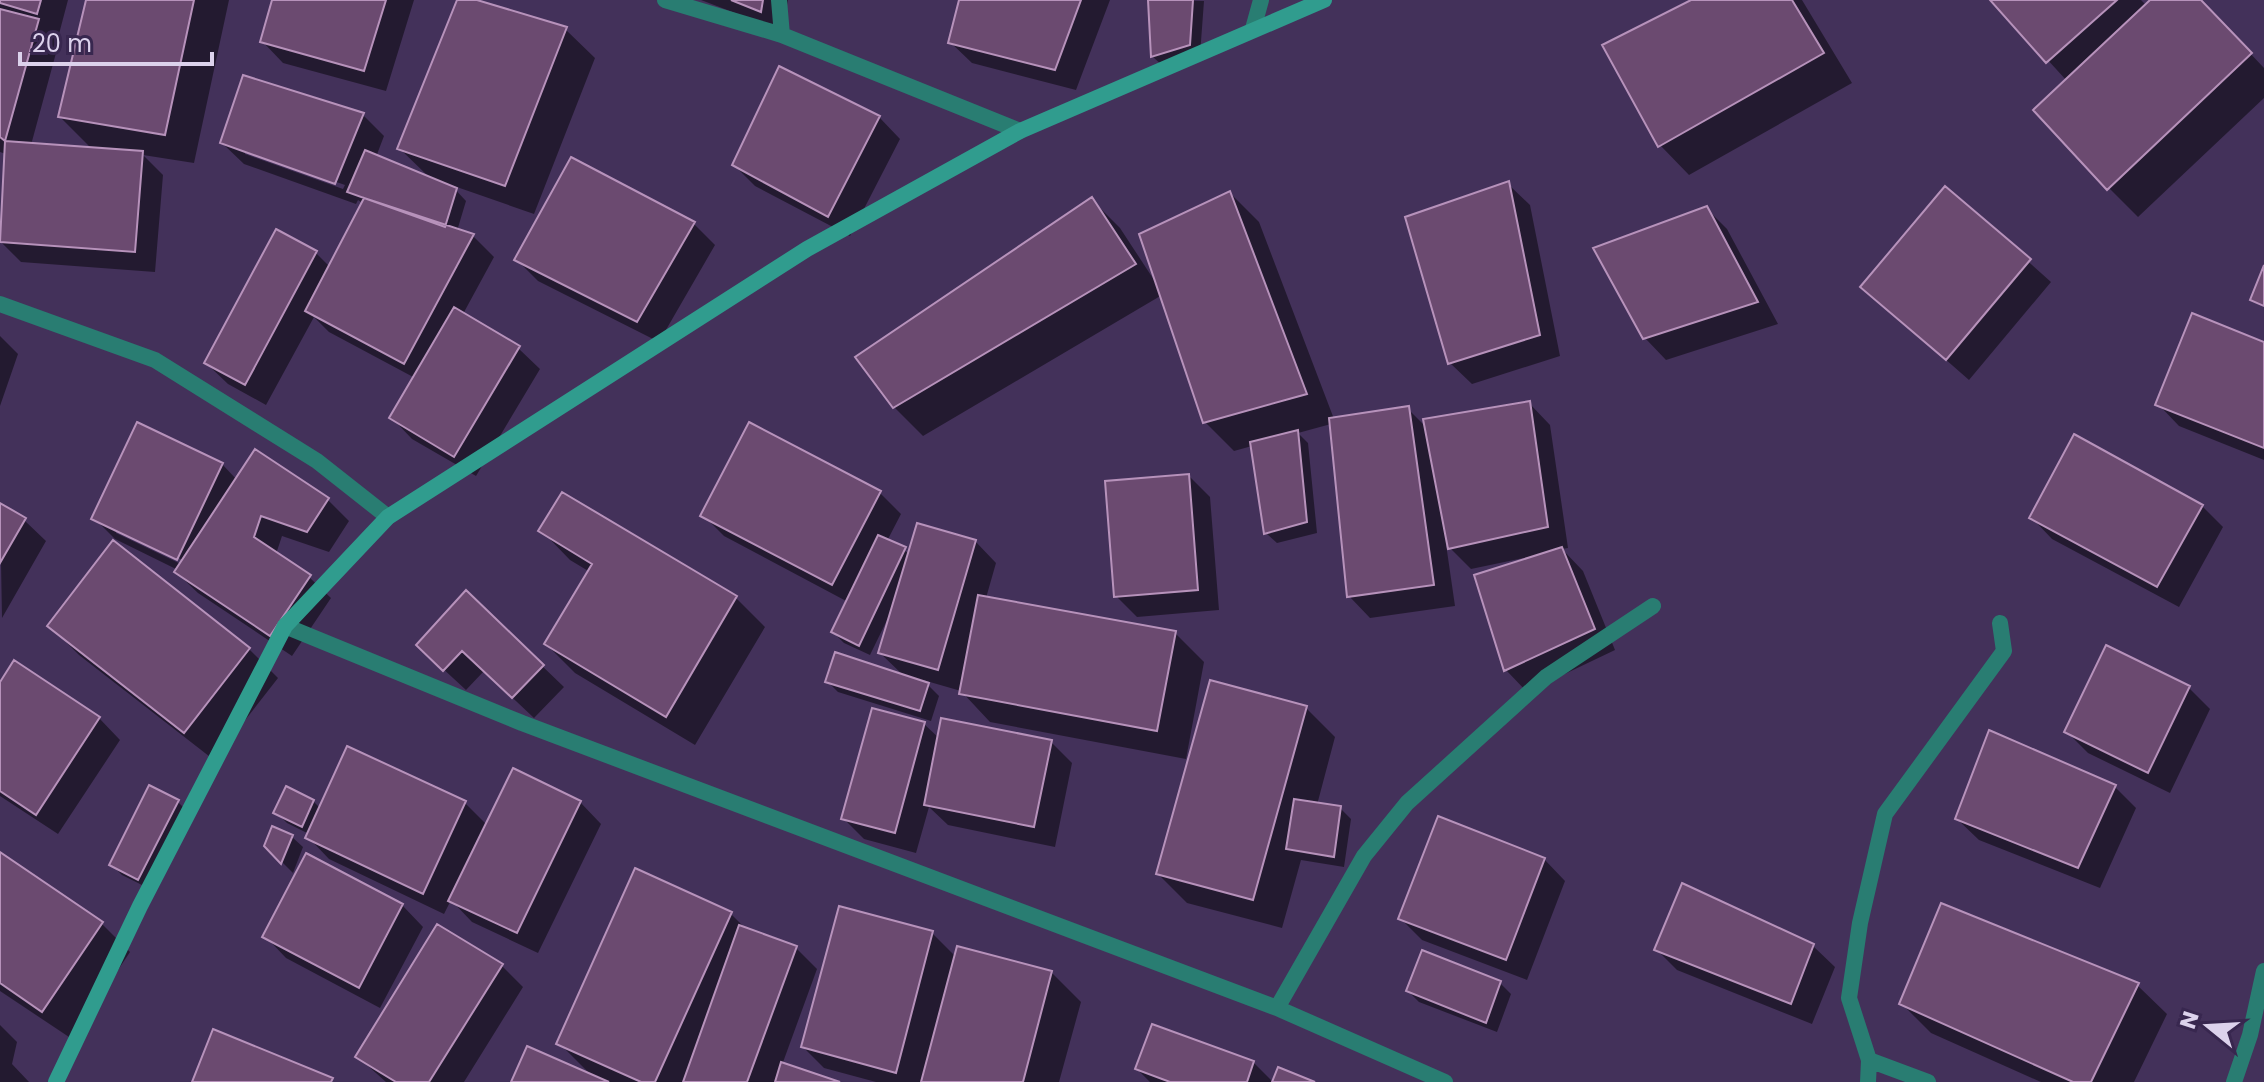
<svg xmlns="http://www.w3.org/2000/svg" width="2264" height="1082" font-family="Poppins,sans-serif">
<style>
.shadow{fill:#0007;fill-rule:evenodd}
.building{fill:#6b4a70;stroke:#b792bb;stroke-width:2}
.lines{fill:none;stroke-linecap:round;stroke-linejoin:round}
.street{stroke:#297d72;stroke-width:16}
.secondary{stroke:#309c8e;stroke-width:16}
</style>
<rect width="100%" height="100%" fill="#43315a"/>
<path class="shadow" d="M0 0H68L59 34 48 31 59 42 31 145 93 150 60 117 88 0H229L194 163 143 155 163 175 155 272 21 262 0 241 6 154 0 152Z
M274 0H414L386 91 283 63 262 41Z
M459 0H470L565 29 595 58 534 214 451 185 466 201 457 231 473 236 494 257 463 314 518 348 540 369 476 476 412 439 391 417 415 378 329 332 314 317 266 405 228 384 206 363 316 253 330 267 364 204 358 200 356 204 244 164 222 143 363 115 384 136 376 157 431 179 399 148ZM245 150 345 185 343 189 245 154Z
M701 0H788L782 31Z
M961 0H1110L1076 90 972 63 950 42Z
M1150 0 1204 1 1200 55 1164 67 1153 57Z
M1695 0H1802L1852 83 1689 175 1660 145Z
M1993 0H2141L2147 6 2153 0H2200L2264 68V98L2138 217 2109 188 2067 81Z
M879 117 900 139 850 236 755 186 734 165Z
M572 160 694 224 715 245 659 342 538 281 517 260Z
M1508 184 1530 205 1560 356 1472 384 1450 363Z
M1946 188 2051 282 1969 380 1863 287Z
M1230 193 1259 222 1334 419 1408 409 1426 427 1529 403 1550 425 1568 548 1562 549 1583 571 1615 650 1527 692 1506 670 1477 576 1530 560 1529 557 1471 569 1446 544 1455 606 1370 618 1349 596 1331 424 1298 433 1308 443 1317 533 1277 543 1266 533 1252 446 1234 451 1204 421 1162 295 923 436 894 407 1091 199 1120 228 1156 283Z
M1706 208 1727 229 1778 324 1666 360 1645 338Z
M0 336 18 354 0 406Z
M2264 344V460L2179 426 2158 404Z
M750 424 880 493 901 514 887 541 910 554 975 541 996 563 986 598 1175 633 1204 662 1186 759 990 722 961 691 923 680 939 696 931 721 838 692 827 681 905 677 880 653 890 619 888 618 870 655 844 643 833 632 848 602 724 536 703 515Z
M222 464 237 480 328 500 349 521 329 552 282 536 276 554 309 577 331 598 292 656 198 593 176 572 178 570 115 539 94 518ZM116 528 187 562 185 566 116 533Z
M1189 476 1210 497 1219 610 1137 617 1116 596Z
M563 495 736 598 765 627 695 745 575 673 546 644 590 572 570 560 541 530Z
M0 506 24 520 46 541 2 618Z
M2202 506 2223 527 2179 607 2052 539 2031 517Z
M114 543 249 649 278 678 214 760 79 655 50 626Z
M466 593 564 687 534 718 484 671 466 690 440 666Z
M0 685 99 718 120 740 58 834 0 796Z
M2188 687 2210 709 2170 793 2088 753 2067 732Z
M1306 708 1335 737 1317 805 1340 808 1351 819 1344 867 1301 860 1282 928 1187 903 1158 874Z
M924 724 939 738 1051 742 1072 763 1055 847 948 825 929 807 916 853 864 839 843 818Z
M2115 787 2136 808 2100 888 1979 840 1957 819Z
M313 801 321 809 465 803 487 825 580 802 601 824 538 953 472 922 451 900 444 914 329 859 308 837 309 834 287 823 276 812Z
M178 802 188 812 150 889 122 875 111 864Z
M292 837 303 847 293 873 266 846Z
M0 854 101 923 130 952 72 1039 0 991Z
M1544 859 1565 881 1527 980 1422 940 1400 918Z
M636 871 731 914 748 931 796 948 817 969 782 1065 834 1082H513L592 1076 559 1043Z
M402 905 423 927 380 1008 286 958 265 936Z
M438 927 502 966 523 987 464 1082H386L358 1057Z
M932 933 956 957 1051 972 1081 1002 1059 1082H876L824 1068 803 1047Z
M1813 946 1835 967 1812 1024 1677 970 1656 949Z
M1500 983 1511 994 1497 1032 1419 1002 1408 991Z
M2137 985 2167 1014 2134 1082H2041L1931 1033 1902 1004Z
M0 1025 17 1042 12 1064 29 1082H0Z
M1253 1062 1273 1082H1150L1137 1069Z"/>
<path class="building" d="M0 0H41L37 14 0 3Z
M86 0H194L165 135 58 117Z
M272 0H386L364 71 260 42Z
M457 0H477L567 27 505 186 397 149Z
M731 0H763L761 12Z
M959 0H1081L1055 70 948 43Z
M1148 0H1193L1190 45 1151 57Z
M1691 0H1792L1824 53 1658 147 1602 45Z
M1990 0H2117L2046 63Z
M2150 0H2201L2252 53 2107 190 2033 110Z
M0 9 39 19 5 141 0 137Z
M779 66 880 116 828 217 732 165Z
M243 75 364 113 335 184 220 143Z
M5 141 143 151 135 252 0 242Z
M365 150 457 188 445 227 347 192Z
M571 157 695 222 637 322 514 260Z
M1509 181 1540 335 1448 364 1405 217Z
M1945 186 2031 259 1946 360 1860 287Z
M1230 191 1307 394 1203 423 1139 234Z
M1092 197 1136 264 893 408 855 357Z
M364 198 474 234 404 364 305 311Z
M1707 206 1758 302 1643 339 1593 248Z
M276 229 317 251 245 385 204 363Z
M2264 265V306L2250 300Z
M454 307 520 346 454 457 389 418Z
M2192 313 2264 342V448L2155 405Z
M1530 401 1548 527 1448 549 1423 419Z
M1409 406 1434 585 1347 597 1329 418Z
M137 422 223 463 177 560 91 519Z
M749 422 881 491 832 585 700 516Z
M1298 430 1307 522 1264 534 1250 442Z
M2074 434 2203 505 2157 587 2029 518Z
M255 449 329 498 307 532 261 516 254 537 311 575 270 636 174 572Z
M1189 474 1198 590 1114 597 1105 481Z
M562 492 737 596 666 717 544 644 592 564 538 531Z
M0 503 26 518 0 563Z
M917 523 976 540 938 670 878 653Z
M878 535 906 547 859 646 831 632Z
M113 540 250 648 184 733 47 626Z
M1562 547 1595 629 1504 671 1474 575Z
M466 590 544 665 512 698 462 651 443 671 416 645Z
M978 595 1176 631 1157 731 959 694Z
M2106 645 2190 686 2148 773 2064 732Z
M835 652 929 683 920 711 825 682Z
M14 660 100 717 36 815 0 791V682Z
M1210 680 1307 706 1253 900 1156 874Z
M872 708 925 722 895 833 841 819Z
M941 718 1052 740 1034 827 924 805Z
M1989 730 2116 785 2078 868 1955 819Z
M347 746 466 801 423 894 305 838Z
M513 768 581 801 517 933 448 901Z
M149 785 179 800 138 880 109 865Z
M286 786 314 800 302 827 273 813Z
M1294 799 1341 806 1334 857 1286 849Z
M1438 816 1545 858 1506 960 1398 919Z
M272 826 293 835 281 864 264 846Z
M0 852 103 922 42 1012 0 983Z
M306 853 403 904 359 988 262 937Z
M635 868 732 912 655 1082H641L556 1044Z
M1682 883 1814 944 1791 1004 1654 950Z
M1941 903 2139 983 2091 1082H2073L1899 1004Z
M839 906 933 931 896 1073 801 1047Z
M437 924 503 964 429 1082H396L355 1057Z
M739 925 797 946 747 1082H683Z
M957 946 1052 971 1023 1082H921Z
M1422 950 1501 981 1486 1023 1406 991Z
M1152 1024 1254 1061 1247 1082H1170L1135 1069Z
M213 1029 333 1078 331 1082H192Z
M527 1046 609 1082H511Z
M781 1062 840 1082H775Z
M1278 1067 1315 1082H1272Z"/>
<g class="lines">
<path class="street" d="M665 0 782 35 1020 131
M779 0 782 35
M1253 29 1261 0
M0 304 155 360 317 461 388 517
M285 626 522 723 1277 1008 1445 1082
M1277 1008 1364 856 1407 803 1546 677 1653 606
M1869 1060 1928 1082
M1868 1082 1869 1060 1849 998 1860 923 1885 814 2004 651 2000 623
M2234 1082 2250 1035 2264 971"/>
<path class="secondary" d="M56 1082 140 906 285 626 388 517 807 249 1020 131 1324 0"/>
</g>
<g transform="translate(2208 1026) rotate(288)" stroke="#38274f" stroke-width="6" paint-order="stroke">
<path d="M0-6L14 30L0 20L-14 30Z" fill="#dcd2ec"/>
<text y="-12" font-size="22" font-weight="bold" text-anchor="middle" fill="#dcd2ec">N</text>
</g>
<path d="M20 52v12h192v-12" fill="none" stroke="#dcd2ec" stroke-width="4"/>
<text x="32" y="52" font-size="24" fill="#dcd2ec" stroke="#38274f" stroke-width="6" paint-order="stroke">20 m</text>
</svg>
